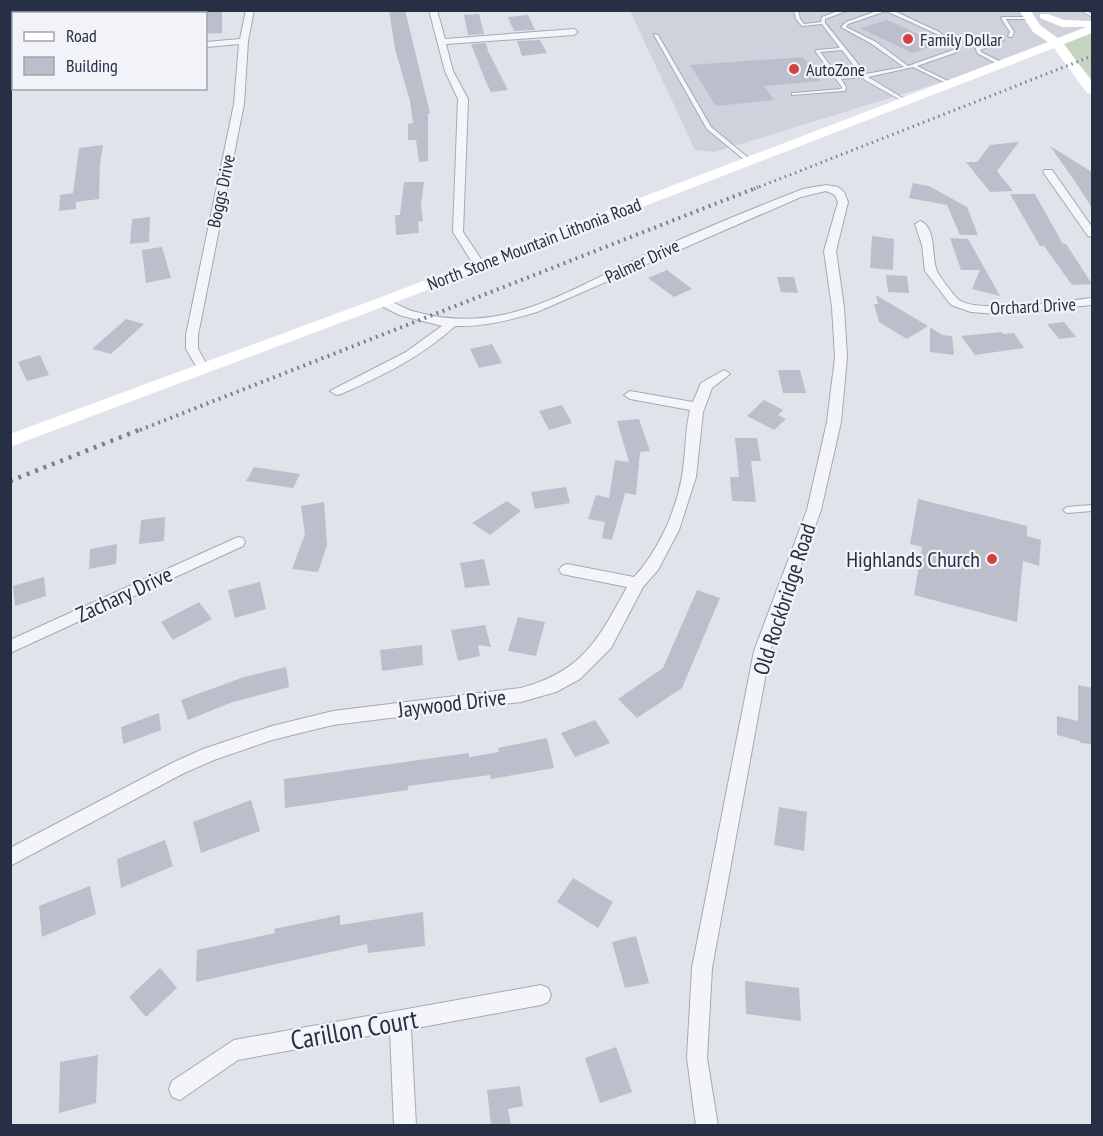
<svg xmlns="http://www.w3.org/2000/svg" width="1103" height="1136" font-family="'PT Sans Narrow',sans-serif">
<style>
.built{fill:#cfd2dd}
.green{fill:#c4d5c1}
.building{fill:#bbbecb}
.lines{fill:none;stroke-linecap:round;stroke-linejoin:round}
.service-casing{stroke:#a6a9b5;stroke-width:2}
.minor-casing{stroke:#a6a9b5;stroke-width:2}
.service{fill:#f4f5f8;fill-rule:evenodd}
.minor{fill:#f4f5f8;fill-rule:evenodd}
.secondary{fill:#fff;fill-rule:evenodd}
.rail-far2{stroke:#798095;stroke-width:3;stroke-dasharray:1.5 4;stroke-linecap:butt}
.rail-far1{stroke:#798095;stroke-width:4;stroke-dasharray:2 4.5;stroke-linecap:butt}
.rail{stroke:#798095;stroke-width:4.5;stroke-dasharray:3 6;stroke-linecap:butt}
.poi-dot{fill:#d64041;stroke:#f1f3f8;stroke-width:2}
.labels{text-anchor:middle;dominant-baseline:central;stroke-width:4.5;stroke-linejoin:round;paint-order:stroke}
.far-poi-label{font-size:18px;fill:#282e43;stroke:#f1f3f8;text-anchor:start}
.far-street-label{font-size:18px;fill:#282e43;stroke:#f1f3f8}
.poi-label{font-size:22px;fill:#282e43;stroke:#f1f3f8;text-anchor:end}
.street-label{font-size:22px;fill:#282e43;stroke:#f1f3f8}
.near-street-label{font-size:27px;fill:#282e43;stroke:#f1f3f8}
</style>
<rect width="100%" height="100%" fill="#e1e3ea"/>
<path class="built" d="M1092 10V33L1062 45 715 152 695 150 630 11Z"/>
<path class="green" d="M1092 33V79L1062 45Z"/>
<path class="building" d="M207 10H222V33L206 34Z
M389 10H405L430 113 428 114V161L419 162 416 140H408V124L413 123 410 101 395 49Z
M479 14 484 34 468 35 464 15Z
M528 15 535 30 514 31 508 17Z
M887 20 920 35 923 34 941 43 912 53 860 28Z
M540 40 547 53 522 56 517 41Z
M486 43 488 51 508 90 491 92 486 82 471 44Z
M803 57 821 81 764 86 774 100 716 106 690 65Z
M1019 142 997 171 1013 191 990 192 966 162H977L990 145Z
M103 145 100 164 99 199 76 202V209L59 211 60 195 73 193 79 148Z
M1050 146 1092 172V208L1076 183Z
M404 182H424L421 205 423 221 418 222 419 233 396 235 395 215H400Z
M913 183 929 186 967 207 978 235H960L947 205 909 198Z
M1010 194H1035L1063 244H1066L1092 284 1072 285 1044 246H1040Z
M150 217 149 242 130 244 132 219Z
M872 236 894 239 893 270 870 268Z
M950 238 968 239 1000 296 972 289 980 270H961Z
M162 247 171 278 146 283 142 250Z
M667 270 692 289 674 297 648 278Z
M886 275 907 276 909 293 888 292Z
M777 277H794L798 293 781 292Z
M876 295 928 326 907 339 879 322 874 304H878Z
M126 319 144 324 111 354 92 349Z
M1064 322 1076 337 1059 339 1047 324Z
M930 327 942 335 952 336 954 355 930 352Z
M1002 332 1003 334 1014 333 1024 348 975 355 961 336Z
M492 344 502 363 479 368 470 349Z
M40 355 49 375 27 381 18 362Z
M778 370H800L806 393H783Z
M764 400 783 410 778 415 786 419 774 430 747 416Z
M562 405 572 423 549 430 539 411Z
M639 419 650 451 640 452 636 495 625 493 612 540 602 538 605 522 588 519 596 495 609 498 615 460 629 462 617 421Z
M735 438H757L761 461H751L756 502 732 501 730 477H739Z
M254 467 300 474 293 488 246 481Z
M566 487 570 503 535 509 531 492Z
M918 499 1027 526V536L1041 540 1039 566 1023 561 1017 622 914 595 922 547 910 544Z
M507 501 521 511 490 535 472 523Z
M324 502 327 545 318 572 292 569 305 534 301 506Z
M165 517 164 541 139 544 141 520Z
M117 544 116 564 89 569 90 549Z
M484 559 490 585 465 588 460 563Z
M44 577 46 596 15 606 13 586Z
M260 582 266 609 235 618 228 590Z
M697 590 720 598 682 688 637 718 618 699 663 668Z
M199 602 212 619 173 640 161 622Z
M518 617 545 622 536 656 508 651Z
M485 625 491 647 478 645 480 656 458 661 451 630Z
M422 645 423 665 382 671 380 650Z
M286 667 289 687 230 703 188 720 181 700 244 677Z
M1078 685 1092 688V744L1080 743V741L1057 735V716L1078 721Z
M159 713 161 730 123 744 121 727Z
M595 720 610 743 575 757 561 733Z
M547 738 554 768 491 779 490 775 408 786V790L285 808 284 779 469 753V757L499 752 498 748Z
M251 800 260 831 201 853 193 822Z
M779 807 807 812 804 851 774 845Z
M165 840 173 866 121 888 117 859Z
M573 878 613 902 598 928 557 902Z
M90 886 96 914 42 937 39 906Z
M423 912 425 946 368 953 367 944 196 982 197 950 275 933 274 929 340 915V925Z
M636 936 649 983 625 988 612 942Z
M160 968 177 988 146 1017 129 997Z
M745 981 799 988 801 1021 746 1014Z
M616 1047 632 1092 600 1103 585 1058Z
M98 1055 96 1103 59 1113 60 1062Z
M520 1086 523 1106 508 1109 511 1125H491L487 1090Z"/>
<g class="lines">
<g class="service-casing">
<path id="service" d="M794 10H798L800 19 804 24 821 22 822 17 841 10H849L825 19V23L866 74 904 67 872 44 841 27 846 22 880 10H892L939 32 958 45 957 52 917 66 952 83 948 84 913 67 868 77 906 100V102H904L865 80 863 77 841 79 846 87 845 91H843L792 95V93H794L841 89 842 87 815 51 817 50 840 48 822 24 802 26 796 19ZM886 11 937 34 954 46 953 50 908 66 876 42 846 27 848 24ZM842 50 861 75 839 77 820 52Z
M1080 10H1086L1092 15V17Z
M1002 17H1029L1031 18 1029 19H1006L1014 32 1012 37H1010L1008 36 1010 32 1001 18Z
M654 34 658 35 711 127 751 160V162H747L707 129 654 35Z
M1000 39 1004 40 980 50 981 52 1003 63V65H999L977 53 976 48Z
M1092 505V511L1067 513 1063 510 1067 507Z"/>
</g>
<g class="minor-casing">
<path id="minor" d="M10 10H17L10 20Z
M111 10H122L117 14H106Z
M246 10H254L248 41 244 104 198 335V349L209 368 203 372 199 371 186 349V335L234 104 239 44 206 47V42L240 39Z
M429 10H437L445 39 574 29 578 32 574 35 446 44 453 71 468 99 463 232 485 265 479 268 475 267 453 232 458 99 445 71Z
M10 79H14V85H10Z
M1044 170H1052L1092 227V237L1088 236 1043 172Z
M826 185 838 187 844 192 848 202 836 251 844 307 847 357 841 422 821 510 770 651 712 968 707 1058 718 1126H696L687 1058 692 968 754 651 807 510 827 422 835 357 832 307 824 251 838 202 835 195 826 191 801 197 537 312C510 320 484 327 455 326 421 357 382 376 341 394L336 395 330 391 406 352 442 326 399 315 378 304V300C389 297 404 310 416 312 445 320 473 321 502 315 550 305 593 279 637 259 686 236 735 216 785 196L803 189Z
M920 221C937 227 931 258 937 271 939 276 955 297 959 300 978 314 1066 301 1092 298V305L997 314 971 312 951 305 925 271 922 245 915 224Z
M724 370 730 374 712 388 703 412 696 477 679 530 658 570 643 587 611 648 580 679 556 692 521 702 333 725 272 740 214 760 184 773 10 866V848L172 763 203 749 272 726 333 711 521 688C583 671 598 640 627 587L562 574 559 570 562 566 567 564 634 577C659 550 676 511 682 476 686 454 685 431 690 410L630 399 624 395 630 391 693 402 701 383Z
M238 537 243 538 245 542 243 546 10 653V640Z
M541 985 548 988 551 995 548 1002 541 1005 411 1029 416 1126H394L390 1032 238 1060 180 1100 172 1097 169 1089 172 1081 234 1040Z"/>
</g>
<use href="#service" class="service"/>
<use href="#minor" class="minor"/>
<path class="secondary" d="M1019 10H1030L1041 26 1058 38 1086 27H1062L1040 18V14H1048L1064 20 1092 21V33L1064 44 1092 82V94L1087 93 1054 48 388 305 10 447V434L376 299 1048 42 1033 32Z"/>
<path class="rail-far2" d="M754 189 1092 56"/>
<path class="rail-far1" d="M140 430 758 187"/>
<path class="rail" d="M10 481 144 428"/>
</g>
<g class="poi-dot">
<circle cx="908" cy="39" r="6"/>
<circle cx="794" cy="69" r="6"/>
<circle cx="992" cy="559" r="6"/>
</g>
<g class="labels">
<g class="far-poi-label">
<text x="920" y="39">Family Dollar</text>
<text x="806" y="69">AutoZone</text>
</g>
<g class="far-street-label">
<text transform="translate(221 191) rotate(-78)">Boggs Drive</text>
<text transform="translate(534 244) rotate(-21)">North Stone Mountain Lithonia Road</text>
<text transform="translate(642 261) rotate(-25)">Palmer Drive</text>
<text transform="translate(1033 306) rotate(-3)">Orchard Drive</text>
</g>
<g class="poi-label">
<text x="980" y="559">Highlands Church</text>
</g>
<g class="street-label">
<text transform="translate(124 594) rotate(-25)">Zachary Drive</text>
<text transform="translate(784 599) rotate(-72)">Old Rockbridge Road</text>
<text transform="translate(452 703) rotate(-7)">Jaywood Drive</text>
</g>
<g class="near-street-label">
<text transform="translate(354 1029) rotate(-10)">Carillon Court</text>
</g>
</g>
<rect width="1103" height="1136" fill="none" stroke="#282e43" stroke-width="24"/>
<rect x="12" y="12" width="195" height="78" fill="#f1f3f8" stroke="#a1a4b0" stroke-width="1.5"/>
<rect x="24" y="32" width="30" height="9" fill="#ffffff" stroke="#a1a4b0" stroke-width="1.5"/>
<text x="66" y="42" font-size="18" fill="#282e43">Road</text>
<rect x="24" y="57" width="30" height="18" fill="#bbbecb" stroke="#a1a4b0" stroke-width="1.5"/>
<text x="66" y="72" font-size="18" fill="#282e43">Building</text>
</svg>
